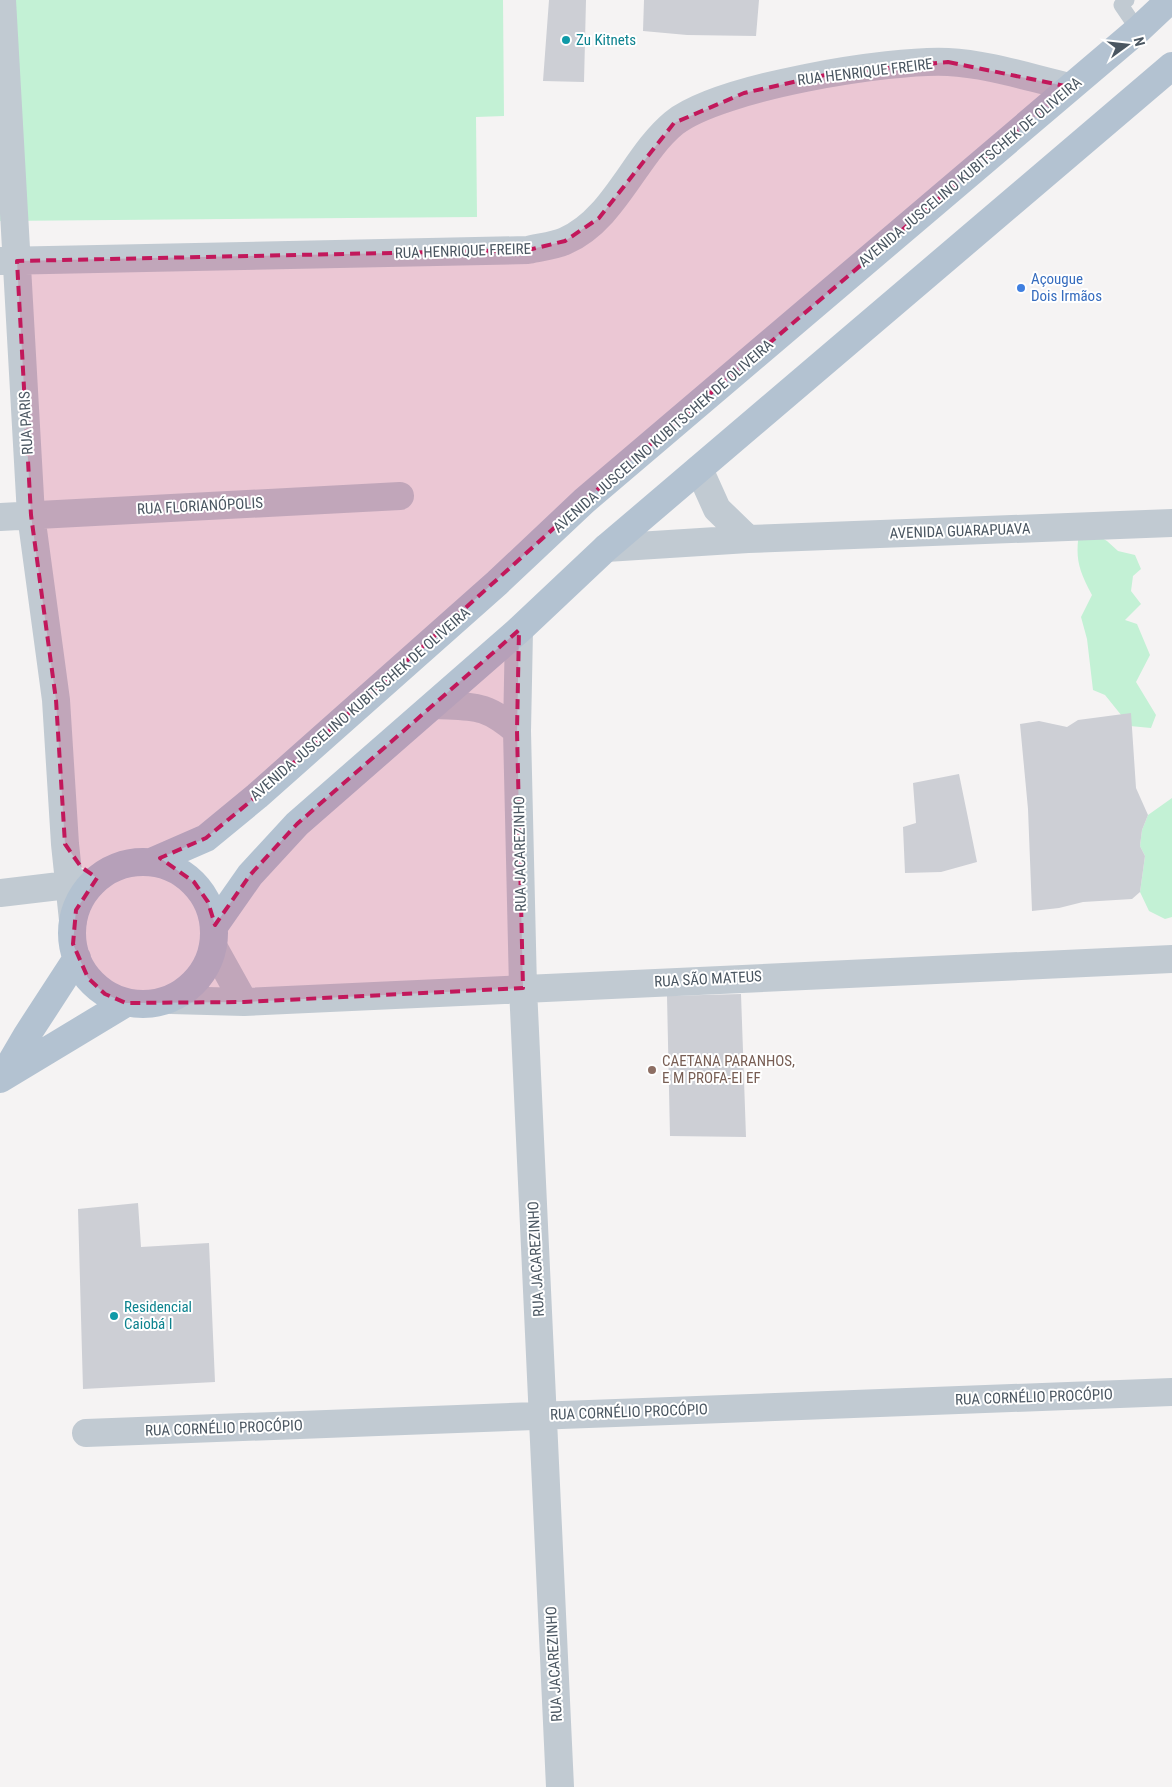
<svg xmlns="http://www.w3.org/2000/svg" width="1172" height="1787" font-family="'Roboto Condensed',sans-serif">
<style>
.green{fill:#c3f1d5}
.building{fill:#cdcfd5}
.lines{fill:none;stroke-linecap:round;stroke-linejoin:round}
.lane{stroke:#c1cad2;stroke-width:15}
.street{stroke:#c1cad2;stroke-width:28}
.primary{stroke:#b3c2d1;stroke-width:28}
.marked{fill:#c2185b;fill-opacity:0.2;stroke:#c2185b;stroke-width:4;stroke-dasharray:10 6;stroke-linejoin:round}
.culture-dot{fill:#0f9aa8;stroke:#fff;stroke-width:2}
.shop-dot{fill:#3f7fe0;stroke:#fff;stroke-width:2}
.education-dot{fill:#8d6e63;stroke:#fff;stroke-width:2}
.labels{text-anchor:middle;dominant-baseline:central;stroke-width:4;stroke-linejoin:round;paint-order:stroke}
.culture-label{font-size:15px;fill:#0d838f;stroke:#fff;text-anchor:start}
.street-label{font-size:15px;fill:#4a5661;stroke:#fff}
.shop-label{font-size:15px;fill:#366cbe;stroke:#fff;text-anchor:start}
.education-label{font-size:15px;fill:#785e54;stroke:#fff;text-anchor:start}
</style>
<rect width="100%" height="100%" fill="#f5f3f3"/>
<path class="green" d="M0 0H503L504 116 476 117 477 217 0 221Z
M1080 526 1107 541 1118 551 1135 555 1141 569 1133 576 1131 591 1141 604 1125 620 1137 624 1150 655 1136 682 1156 715 1151 728 1130 726 1105 695 1093 690 1087 639 1081 617 1092 595C1077 567 1075 557 1080 526Z
M1172 798V917L1165 919 1149 911 1140 892 1145 856 1140 846 1142 830 1148 815Z"/>
<path class="building" d="M549 0H586L584 82 543 81Z
M644 0H759L756 36 687 35 643 31Z
M1131 713 1136 788 1148 815 1142 830 1140 846 1145 856 1140 892 1132 899 1083 902 1059 908 1032 911 1028 809 1020 724 1039 721 1067 727 1078 720Z
M959 774 977 862 941 872 905 873 903 827 916 823 913 783Z
M741 994 746 1137 670 1136 667 996Z
M138 1203 141 1247 209 1243 215 1382 83 1389 78 1209Z"/>
<g class="lines">
<path class="lane" d="M1127 0 1121 5 1138 30"/>
<path class="street" d="M2 0 31 515 56 700 65 844 73 920
M0 261 528 250C540 247 554 246 565 241 614 220 635 155 674 123 719 87 890 59 948 62 989 64 1030 78 1070 87
M699 469 717 509 748 539
M0 517 400 496
M606 548 748 539 1172 523
M519 630 517 731 523 988 560 1787
M435 705C476 707 485 704 517 731
M0 893 93 882
M214 948 244 1002
M171 1000 244 1002 1172 959
M86 1433 1172 1392"/>
<path class="primary" d="M72 933a71 71 0 1 1 142 0a71 71 0 1 1-142 0Z
M151 862 206 838 257 796 497 583 584 501 1138 30 1170 0
M215 925 250 875 297 824 519 630 606 548 1172 66
M3 1076 27 1035 77 958
M0 1079 126 1003"/>
</g>
<path class="marked" d="M948 62 1070 87 584 501 257 796 206 838 160 858 194 882 208 902 215 925 250 875 297 824 519 630 517 731 523 988 244 1002 126 1003 105 994 88 978 73 944 76 910 97 878 81 867 65 844 56 700 31 515 17 261 528 250 565 241 599 218 674 123 744 93 834 73Z"/>
<g class="culture-dot">
<circle cx="566" cy="40" r="5"/>
<circle cx="114" cy="1316" r="5"/>
</g>
<circle class="shop-dot" cx="1021" cy="288" r="5"/>
<circle class="education-dot" cx="652" cy="1070" r="5"/>
<g class="labels">
<g class="culture-label">
<text x="576" y="40">Zu Kitnets</text>
<text x="124" y="1307">Residencial<tspan x="124" dy="17">Caiobá I</tspan></text>
</g>
<g class="street-label">
<text transform="translate(865 72) rotate(-7)">RUA HENRIQUE FREIRE</text>
<text transform="translate(970 172) rotate(-40)">AVENIDA JUSCELINO KUBITSCHEK DE OLIVEIRA</text>
<text transform="translate(463 251) rotate(-2)">RUA HENRIQUE FREIRE</text>
<text transform="translate(26 423) rotate(-93)">RUA PARIS</text>
<text transform="translate(663 436) rotate(-41)">AVENIDA JUSCELINO KUBITSCHEK DE OLIVEIRA</text>
<text transform="translate(200 506) rotate(-3)">RUA FLORIANÓPOLIS</text>
<text transform="translate(960 531) rotate(-2)">AVENIDA GUARAPUAVA</text>
<text transform="translate(360 704) rotate(-41)">AVENIDA JUSCELINO KUBITSCHEK DE OLIVEIRA</text>
<text transform="translate(520 854) rotate(-91)">RUA JACAREZINHO</text>
<text transform="translate(708 979) rotate(-3)">RUA SÃO MATEUS</text>
<text transform="translate(536 1259) rotate(-93)">RUA JACAREZINHO</text>
<text transform="translate(1034 1397) rotate(-2)">RUA CORNÉLIO PROCÓPIO</text>
<text transform="translate(629 1412) rotate(-2)">RUA CORNÉLIO PROCÓPIO</text>
<text transform="translate(224 1428) rotate(-2)">RUA CORNÉLIO PROCÓPIO</text>
<text transform="translate(554 1664) rotate(-93)">RUA JACAREZINHO</text>
</g>
<g class="shop-label">
<text x="1031" y="279">Açougue<tspan x="1031" dy="17">Dois Irmãos</tspan></text>
</g>
<g class="education-label">
<text x="662" y="1061">CAETANA PARANHOS,<tspan x="662" dy="17">E M PROFA-EI EF</tspan></text>
</g>
</g>
<g transform="translate(1127 45) rotate(75)" stroke="#ffffff" stroke-width="4" paint-order="stroke">
<path d="M0-4L9 19L0 12L-9 19Z" fill="#4a5661"/>
<text y="-8" font-size="14" font-weight="bold" text-anchor="middle" fill="#4a5661">N</text>
</g>
</svg>
